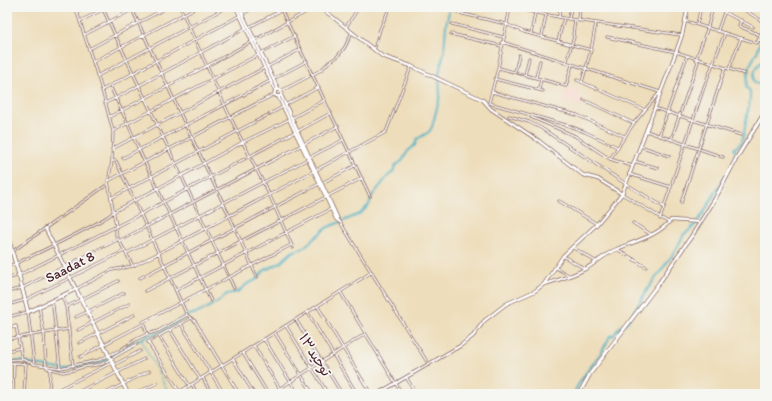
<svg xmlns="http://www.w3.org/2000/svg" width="772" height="401" font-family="Itim,'Playpen Sans Arabic',sans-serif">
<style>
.built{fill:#f6d2c4}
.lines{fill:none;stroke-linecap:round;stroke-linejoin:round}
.stream{stroke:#44afc3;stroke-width:1}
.canal{stroke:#44afc3;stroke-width:2}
.minor-casing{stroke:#83625d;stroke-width:3}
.tertiary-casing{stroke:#83625d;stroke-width:4}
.secondary-casing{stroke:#83625d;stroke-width:4.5}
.minor{stroke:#fff;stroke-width:1.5}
.tertiary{stroke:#fff;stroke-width:2.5}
.secondary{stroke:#fff;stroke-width:3}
.labels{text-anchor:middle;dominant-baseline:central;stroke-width:3.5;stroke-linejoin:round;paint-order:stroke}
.street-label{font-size:14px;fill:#4a1f2b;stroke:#f6f6f2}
</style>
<rect width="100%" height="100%" fill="#f6f6f2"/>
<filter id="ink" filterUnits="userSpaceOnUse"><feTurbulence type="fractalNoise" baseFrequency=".025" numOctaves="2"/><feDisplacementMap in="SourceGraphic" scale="8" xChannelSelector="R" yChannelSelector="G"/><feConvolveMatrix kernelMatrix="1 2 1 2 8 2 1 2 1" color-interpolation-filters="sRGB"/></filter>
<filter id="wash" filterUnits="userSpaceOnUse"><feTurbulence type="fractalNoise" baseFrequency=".012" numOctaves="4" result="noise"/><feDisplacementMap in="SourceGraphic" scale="16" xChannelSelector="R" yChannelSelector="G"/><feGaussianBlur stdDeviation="0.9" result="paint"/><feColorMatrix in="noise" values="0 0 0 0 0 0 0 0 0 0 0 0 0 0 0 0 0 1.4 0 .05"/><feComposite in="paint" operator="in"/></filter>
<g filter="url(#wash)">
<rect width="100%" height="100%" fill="#edddba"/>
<path class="built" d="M567 87 579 90 578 95 583 99 581 107 562 102Z"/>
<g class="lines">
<path class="stream" d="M141 339 169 394"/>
<path class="canal" d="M765 58C758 65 751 72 755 83L765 86
M734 160 736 154 734 149 741 143 743 138 750 99V91L746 87 749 67 757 52 765 28
M7 362 22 361 30 364 65 370 82 365 102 362 134 342 149 335 159 333 189 315 200 312 218 302 227 294 238 292 247 284 256 280 265 270 280 263 292 252 303 248 326 228 360 214 369 205 372 196 388 176 393 172 396 165 402 161 408 151 415 145 417 139 429 132 432 127 440 96 439 74 444 52 446 25 450 7
M573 394C577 387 581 379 586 373 596 361 604 350 610 336L614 335 618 329 628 321 647 290 676 250 684 234C700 227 715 190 726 175"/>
</g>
</g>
<g filter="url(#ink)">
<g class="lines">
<g class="minor-casing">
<path id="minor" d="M68 7 76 9 102 90 113 131 112 161 108 182 116 226V235L133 266
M102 7 234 288
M131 7 186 126 229 215 257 277
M180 7 230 117 269 194 293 248
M280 7 370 196
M507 7 569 19 681 35
M740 7 765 23
M541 8 542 7
M454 10 459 13 506 24 524 32 591 50
M724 12 753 27
M242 14 256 7
M559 17 560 7
M569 19 571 7
M741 20 739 26 760 35
M80 21 108 7
M579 21 580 7
M685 21 757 43 765 26
M452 24 503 37
M697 24 701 7
M249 27 282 10
M346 27 359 7
M718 30 726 7
M451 34 502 46
M531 34 535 13
M84 35 137 7
M542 36 546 15
M607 37 676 52 745 74
M759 40 762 41 765 39
M558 41 564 18
M502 42 660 92 634 123 610 159
M89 49 168 7
M374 50 380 29 390 7
M261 53 295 36
M93 62 197 7
M566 63 574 37 573 34 575 20
M267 67 301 49
M499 68 566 86 572 65
M729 69 741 38
M515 72 519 55
M525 75 529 58
M97 76 227 7
M536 77 540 61
M273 79 307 61
M495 79 543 91
M577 80 645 110
M582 82 591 50 596 23
M110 86 128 124 139 150 211 301
M539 89 541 79
M102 90 239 16
M281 91 321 70 329 62 337 57 345 47 352 32
M492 92 577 115 624 136
M584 100 633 123
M105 103 116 98 246 28
M489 103 569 126 585 132 617 147
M489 103 498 68 510 8
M285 105 319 87
M654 108 741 135
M509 116 529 122 541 128 626 184 664 207
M109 117 207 66 315 7
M531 117 575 136 610 159 632 166
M292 118 325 100
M113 131 258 55
M298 131 331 113
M646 131 723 157
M659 136 687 56
M671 140 698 62 696 59 708 27V26L713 7
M304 144 338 126
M640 146 669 156
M112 149 264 68
M310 157 343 140
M123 158 270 81
M112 161H116L187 315 195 321 239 394
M634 161 658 168
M629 174 671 187
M108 181 275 94
M322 183 356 165
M622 194 668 222
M328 196 362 178
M111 198 283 107
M559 201 597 224
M681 203 725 68
M660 219 704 87 725 33
M340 222 429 365
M633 223 652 235
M119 241 302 145
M572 247 595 261
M617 249 646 267
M13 251 108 184
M127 253 308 159
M563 256 585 269
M7 266 15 264C29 257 109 220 113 212L181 176 243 142 288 120
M556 268 570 276
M140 278 319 184
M7 279 19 275 141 214 295 132
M76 289 112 270 133 266 159 253 314 171 386 132 411 67
M176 290 331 209
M145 291 326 197
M7 292 22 288 117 240
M341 293 402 394
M62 296 66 307 73 366
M50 301 53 306 60 368
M7 305 25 300 124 251
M39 307 44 333 46 366 47 368 63 372 73 370 83 367 102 364 137 344
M66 307 118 281
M318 307 371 394
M308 313 357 394
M7 317 28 312 34 364
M76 317 87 312 124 293
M296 320 342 394
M181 324 224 394
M286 326 328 394
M7 329 16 326 22 359
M78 330 129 304
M170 330 200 379
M275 333 313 394
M147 334 143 322 291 245
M159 336 189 385
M7 339 69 329
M264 339 298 394
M79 343 134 315
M254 346 283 394
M7 351 20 348
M243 353 268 394
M80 357 143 324
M233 359 254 394
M7 360 22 359 34 364 60 368 99 360 122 349 135 340 147 334 158 331 187 315
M7 363H14L13 394
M14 363 26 364 24 394
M114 365 140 351
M406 377 416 394
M203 378 211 394
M192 384 197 394
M384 390 386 394
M179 391 148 342 191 318
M49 394 111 363
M49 394 50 370
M74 394 144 359
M104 394 149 371
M134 394 157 383
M162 394 163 393
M176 394 372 272
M271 394 365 334"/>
</g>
<g class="tertiary-casing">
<path id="tertiary" d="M236 7 275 90
M239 7 278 89
M320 7 382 56 411 66 483 100 491 109 539 141 583 175 598 179 622 194
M274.5 93a3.5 3.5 0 1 1 7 0a3.5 3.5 0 1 1-7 0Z
M281 95 338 219
M278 96 326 197 336 219 340 222
M45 228 76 289
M545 284C558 280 573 276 585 269 596 263 605 254 617 249 635 241 658 236 671 220L700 222
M377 394 460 346 473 336 484 321 506 304 535 291 544 284 563 256 597 224 622 194 676 52 682 35 688 7"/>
</g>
<g class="secondary-casing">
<path id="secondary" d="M7 234 19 275 28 312 76 289 128 394
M579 394 590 374 659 283 693 234 715 199 737 157 765 112"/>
</g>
<use href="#minor" class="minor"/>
<use href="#tertiary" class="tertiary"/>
<use href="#secondary" class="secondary"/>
</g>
</g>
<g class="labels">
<g class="street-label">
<text transform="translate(70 267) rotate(-27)">Saadat 8</text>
<text transform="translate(315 355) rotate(58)">توحید۱۳</text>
</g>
</g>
<rect width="772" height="401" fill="none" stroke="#f6f6f2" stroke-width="24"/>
</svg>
